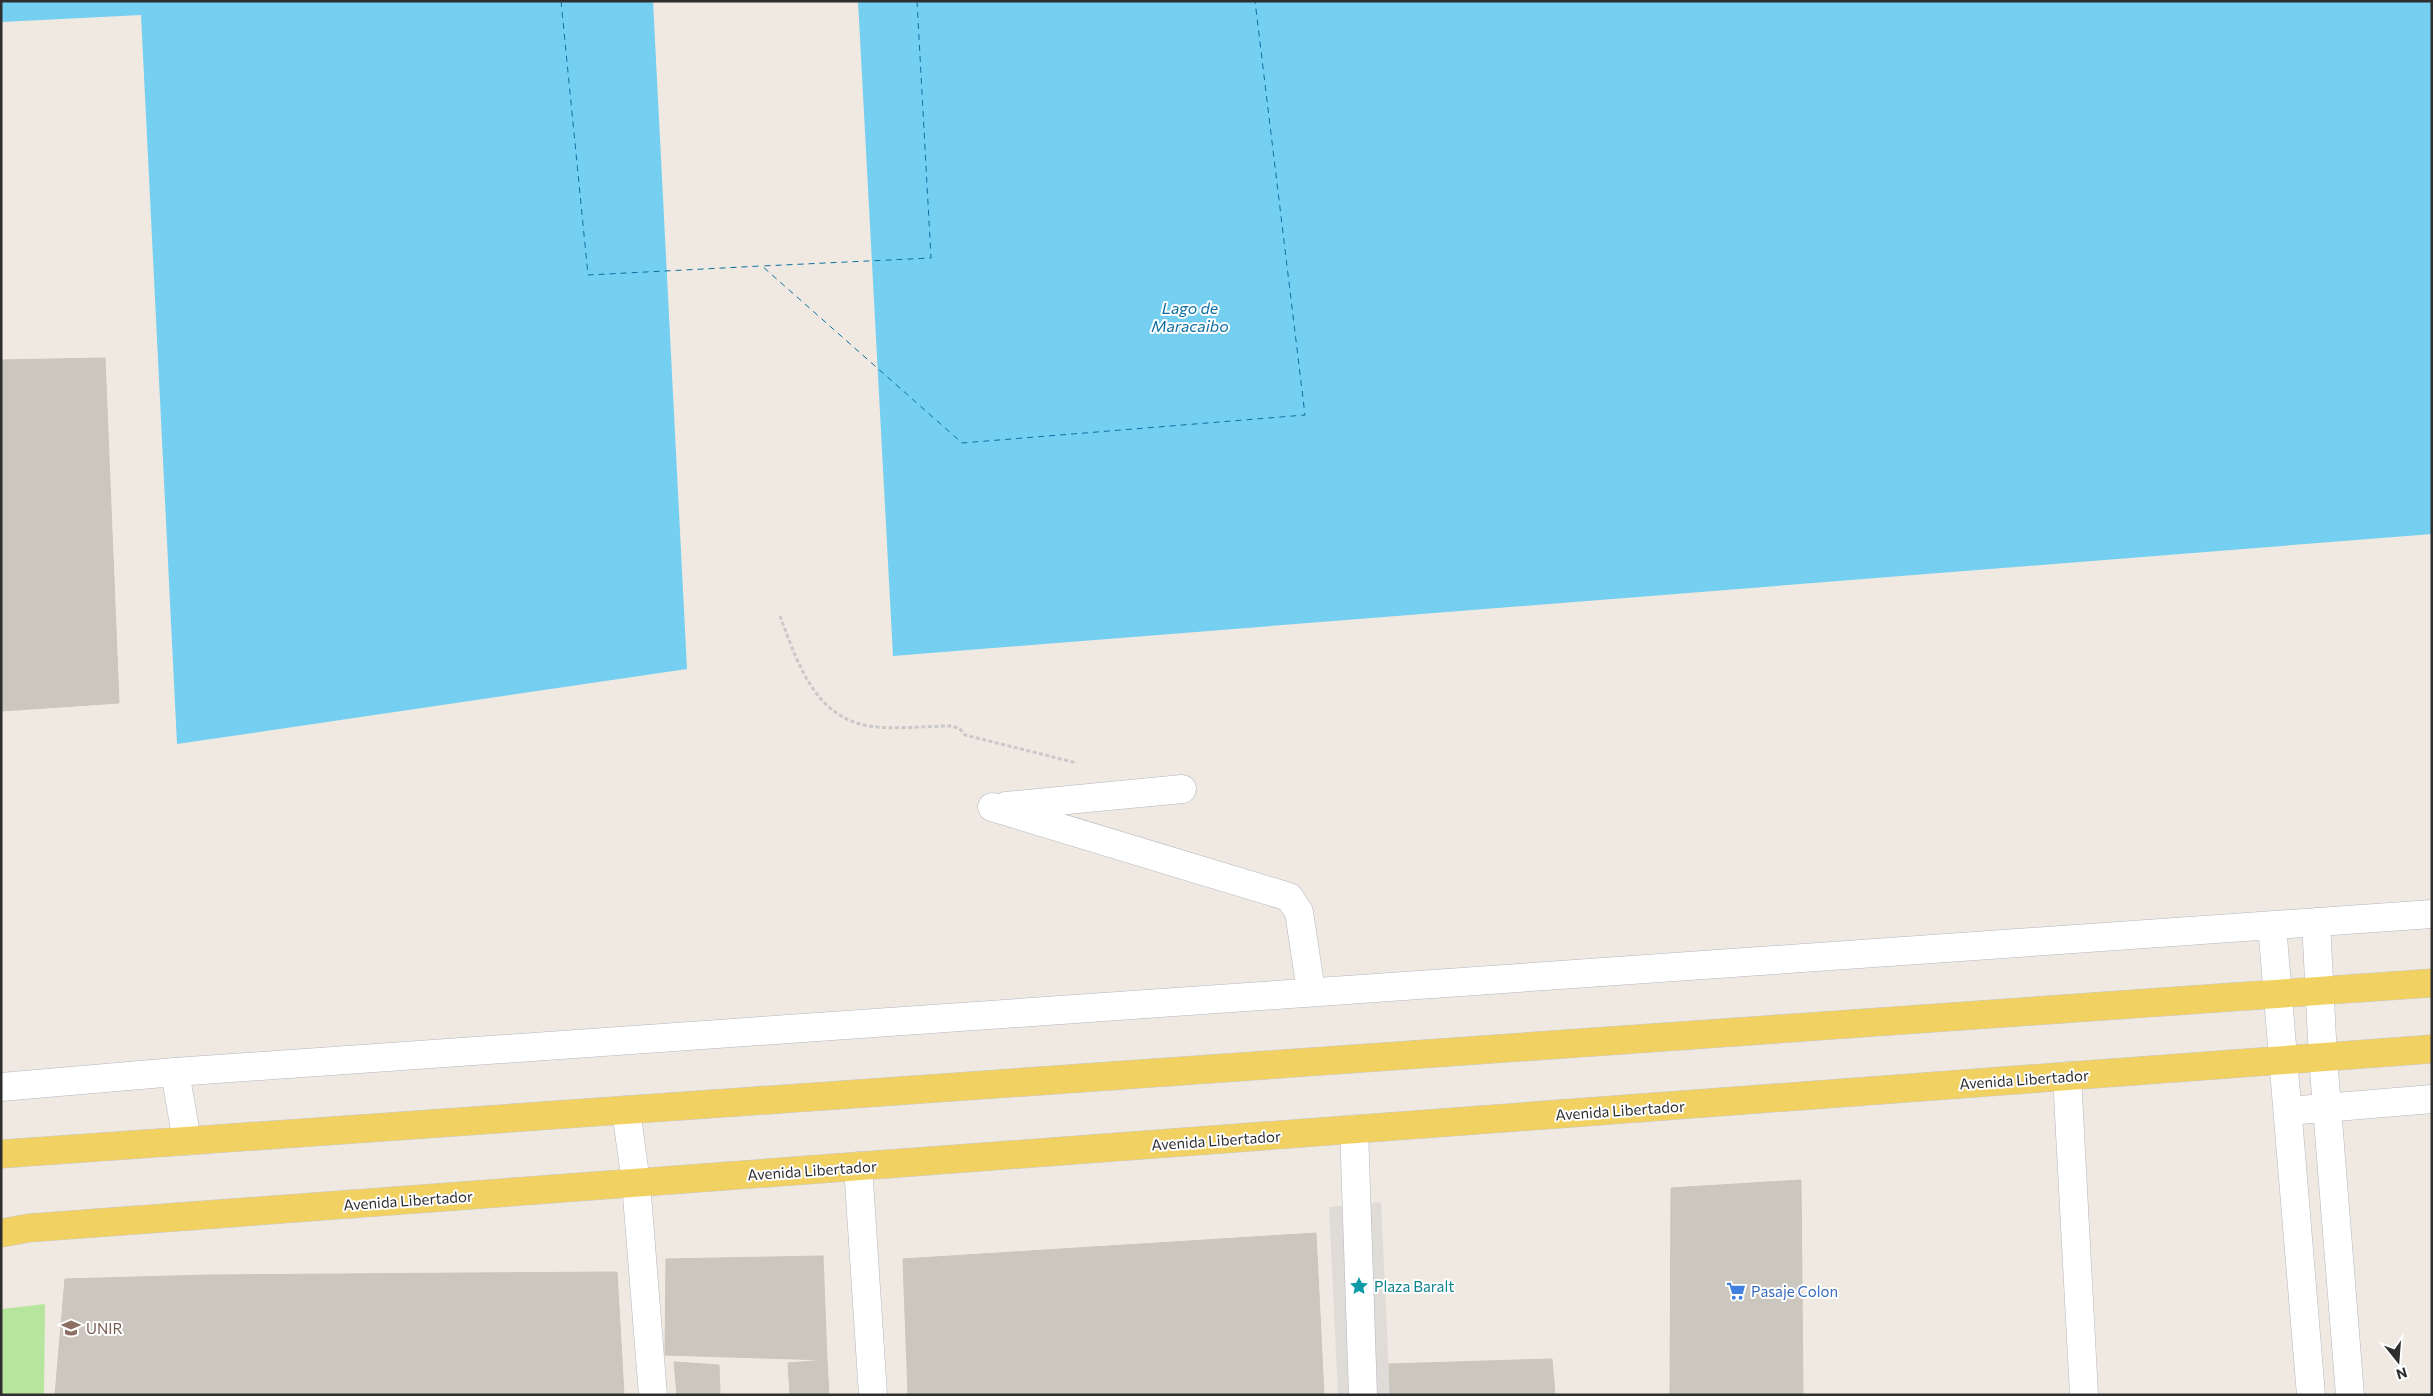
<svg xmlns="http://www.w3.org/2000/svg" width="2433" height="1396" font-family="Commissioner,sans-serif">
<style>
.green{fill:#b6e59e}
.plaza{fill:#dfdcd8}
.water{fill:#75cff0}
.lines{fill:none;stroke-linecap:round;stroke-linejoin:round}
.ferry{stroke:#0d6fa3;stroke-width:1;stroke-dasharray:6 5;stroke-linecap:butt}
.building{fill:#cbc7bf;stroke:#cbc5ba}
.minor-casing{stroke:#b4b7c1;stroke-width:29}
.major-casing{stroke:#c9c9c9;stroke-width:29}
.path{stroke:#c9c9c9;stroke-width:3;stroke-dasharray:4 2.5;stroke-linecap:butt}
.minor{stroke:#fff;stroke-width:28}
.major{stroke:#f2d163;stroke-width:28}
.labels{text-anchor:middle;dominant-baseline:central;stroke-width:4;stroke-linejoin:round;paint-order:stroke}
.street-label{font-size:15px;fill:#2e2e2e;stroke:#fff}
.culture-label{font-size:15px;fill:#0d838f;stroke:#fff;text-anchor:start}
.shop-label{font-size:15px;fill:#366cbe;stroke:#fff;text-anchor:start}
.education-label{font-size:15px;fill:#785e54;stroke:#fff;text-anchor:start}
.water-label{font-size:16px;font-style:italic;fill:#0d6fa3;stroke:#fff}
</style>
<rect width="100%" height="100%" fill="#efe9e1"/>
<path class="green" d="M45 1304 44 1395H1V1309Z"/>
<path class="plaza" d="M1381 1202 1390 1395H1338L1329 1207Z"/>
<path class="water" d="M1 1H653L687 669 177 744 141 15 1 22Z
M858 1H2432V534L893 656Z"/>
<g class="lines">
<path class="ferry" d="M561 1 588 275 761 266
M917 1 931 258 762 266 962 443 1305 415 1255 1"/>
</g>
<path class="building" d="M105 358 119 703 1 711V360Z
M1801 1180 1803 1395H1670L1671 1188Z
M1316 1233 1324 1395H908L903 1259Z
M823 1256 827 1360 665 1355 666 1259Z
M617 1272 624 1395H471L468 1273Z
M468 1273 471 1395H201L209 1275Z
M209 1275 201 1395H55L65 1279Z
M1552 1359 1555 1395H1390L1389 1364Z
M827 1360 829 1395H790L788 1363Z
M674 1362 719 1365 720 1395H677Z"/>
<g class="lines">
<g class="minor-casing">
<path id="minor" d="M1006 806 1182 789
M992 807 1289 897 1299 912 1311 991
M2316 922 2323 1058 2350 1395
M2272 925 2311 1395
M175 1072 187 1141
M2067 1076 2084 1395
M1 1087 175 1072 2432 914
M626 1110 636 1183 653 1395
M2288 1111 2432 1099
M1354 1129 1363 1395
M858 1166 873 1395"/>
</g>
<g class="major-casing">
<path id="major" d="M1 1154 2432 983
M1 1233 29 1228 2432 1049"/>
</g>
<path class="path" d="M780 616C797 661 814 717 869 726 893 730 925 726 950 726L959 728 965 735 1077 763"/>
<use href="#minor" class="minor"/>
<use href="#major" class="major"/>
</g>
<defs>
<g id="sight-bare" transform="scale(1.5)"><path d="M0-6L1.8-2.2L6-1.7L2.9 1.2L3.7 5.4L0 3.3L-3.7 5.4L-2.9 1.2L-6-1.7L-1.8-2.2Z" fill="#0f9aa8" stroke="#fff" stroke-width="2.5" paint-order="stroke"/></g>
<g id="supermarket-bare" transform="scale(1.5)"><path d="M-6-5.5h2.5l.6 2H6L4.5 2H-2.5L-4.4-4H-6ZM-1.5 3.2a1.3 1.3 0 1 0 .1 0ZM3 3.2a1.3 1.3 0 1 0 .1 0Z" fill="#3f7fe0" stroke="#fff" stroke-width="2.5" paint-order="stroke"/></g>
<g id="university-bare" transform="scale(1.5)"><path d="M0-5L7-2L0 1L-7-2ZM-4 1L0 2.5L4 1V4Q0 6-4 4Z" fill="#8d6e63" stroke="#fff" stroke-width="2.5" paint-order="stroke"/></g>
</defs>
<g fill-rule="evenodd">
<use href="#sight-bare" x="1359" y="1286"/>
<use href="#supermarket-bare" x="1736" y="1291"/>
<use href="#university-bare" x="71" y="1328"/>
</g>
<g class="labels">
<g class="street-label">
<text transform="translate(2024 1079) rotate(-4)">Avenida Libertador</text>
<text transform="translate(1620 1110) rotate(-4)">Avenida Libertador</text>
<text transform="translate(1216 1140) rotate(-4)">Avenida Libertador</text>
<text transform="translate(812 1170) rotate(-4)">Avenida Libertador</text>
<text transform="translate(408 1200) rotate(-4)">Avenida Libertador</text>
</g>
<g class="culture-label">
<text x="1374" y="1286">Plaza Baralt</text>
</g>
<g class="shop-label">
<text x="1751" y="1291">Pasaje Colon</text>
</g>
<g class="education-label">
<text x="86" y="1328">UNIR</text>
</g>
<g class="water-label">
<text x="1190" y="307">Lago de<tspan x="1190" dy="18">Maracaibo</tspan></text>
</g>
</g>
<rect width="2433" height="1396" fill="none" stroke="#2e2e2e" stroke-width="5"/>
<g transform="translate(2398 1361) rotate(163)" stroke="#ffffff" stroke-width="4" paint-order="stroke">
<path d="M0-4L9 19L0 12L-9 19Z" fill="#2e2e2e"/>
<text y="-8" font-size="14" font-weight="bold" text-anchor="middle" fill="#2e2e2e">N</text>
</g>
</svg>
